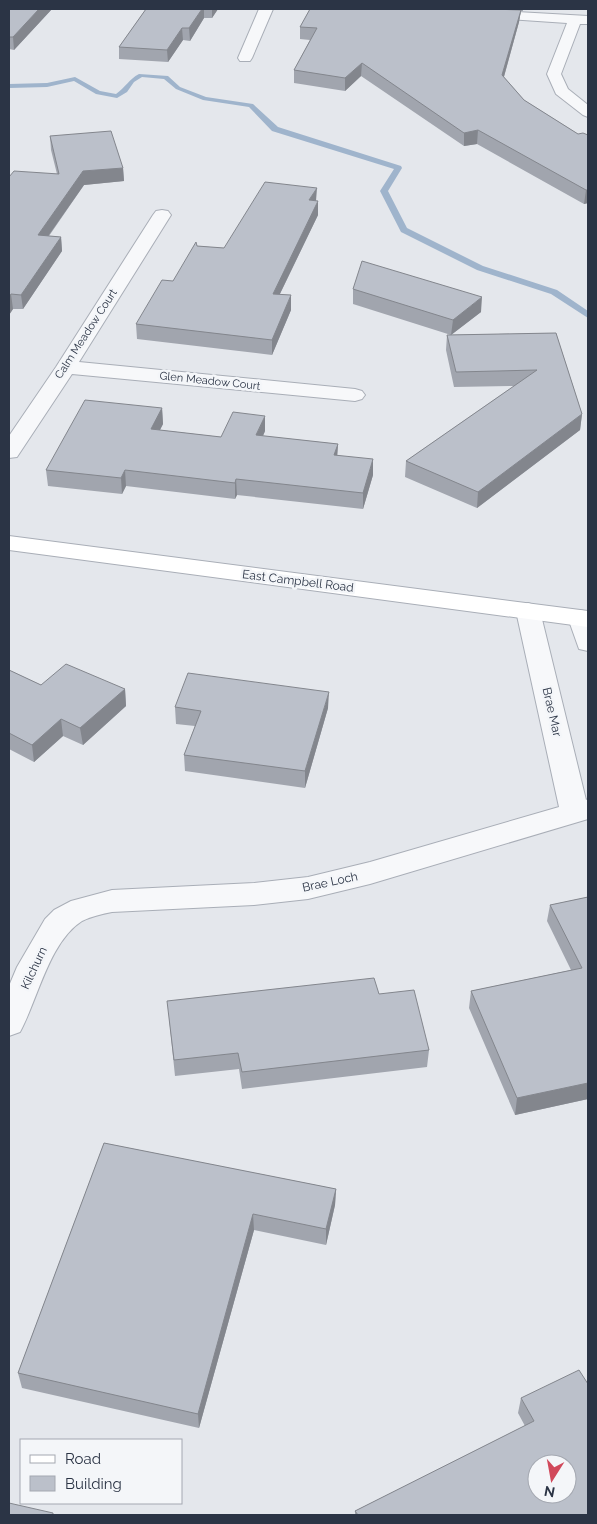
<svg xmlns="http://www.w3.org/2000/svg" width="597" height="1524" font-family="Raleway,sans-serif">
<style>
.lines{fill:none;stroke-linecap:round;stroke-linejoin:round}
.stream{fill:#9fb4cc;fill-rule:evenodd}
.street-casing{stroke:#a9aeb7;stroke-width:2}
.secondary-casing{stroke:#a9aeb7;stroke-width:2}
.street{fill:#f7f8fa;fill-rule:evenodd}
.secondary{fill:#fff;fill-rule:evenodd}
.wall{fill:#a1a5ae}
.shaded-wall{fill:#83868d}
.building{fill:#bbc0ca;stroke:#83868d;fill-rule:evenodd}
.labels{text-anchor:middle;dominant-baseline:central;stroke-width:5;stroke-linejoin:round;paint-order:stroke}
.far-street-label{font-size:11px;fill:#2b3445;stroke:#f4f6f9}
.street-label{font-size:12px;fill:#2b3445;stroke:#f4f6f9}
</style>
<rect width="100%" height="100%" fill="#e4e7ec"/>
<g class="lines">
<path class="stream" d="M139 74 168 76 180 87 206 97 253 104 278 127 401 166 402 168 388 191 407 228 483 266 557 290 588 311V318L551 294 477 270 401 232 380 191 394 169 272 131 249 107 203 100 176 89 164 79 142 77 134 82 127 92 117 98 96 94 74 81 47 87 9 88V84L47 83 75 77 100 91 116 94C125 88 129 79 139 74Z"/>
<g class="street-casing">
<path id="street" d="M259 9H273L252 58 250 61H240L238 58Z
M482 10 588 16V24H580L561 74 568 89 588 105V117L583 115 556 94 547 74 567 23 477 17 475 14Z
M162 210 168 211 171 215 79 362 355 389 362 391 365 395 362 399 355 401 72 374 17 457 9 458V436L56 367 153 215 156 211Z
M528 603 537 606 540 611 586 800 588 799V819L370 884 308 899 254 905 112 912C102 914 92 916 82 921 49 942 38 999 20 1032L9 1036V986L17 967 45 919 54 910 71 901 112 890 254 883 308 877 370 862 559 807 516 611 519 606Z
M580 610 588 612V651L579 649 568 618 571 613Z"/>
</g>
<g class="secondary-casing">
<path id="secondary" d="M9 536 588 611V627L9 550Z"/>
</g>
<use href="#street" class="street"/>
<use href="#secondary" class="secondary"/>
</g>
<path class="wall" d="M9 9H52L14 50 9 49Z
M146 9H218L212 18H204L190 41 183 40 168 62 119 59V47Z
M310 9H523V11H521L519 22 504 77 524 100 578 134 588 203 584 204 477 144 464 146 361 76 345 91 294 83V70L310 40 300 39V27Z
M50 136 123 168 124 181 84 185 49 236 61 237 62 251 23 309H13L9 315V177L57 174 51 150Z
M316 201 318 215 280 294 291 310 272 355 137 339 136 324 173 281 197 246 224 248Z
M353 289 481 312 451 335 353 304Z
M556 333 582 414 580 430 477 508 405 477 406 461 514 386 454 387 446 350 447 335Z
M162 408 163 424 160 430 221 437 265 431 263 436 338 444 337 455 373 475 363 509 237 495 235 499 126 486 122 494 48 486 46 470Z
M9 670 41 685 125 689 126 706 83 745 63 736 34 762 9 749Z
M175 707 328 708 305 788 185 771 184 755 195 726 176 724Z
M588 897V1099L515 1115 469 1008 471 991 571 970 547 921 550 905Z
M379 994 429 1050 427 1067 242 1089 239 1069 175 1076 169 1018Z
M104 1143 336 1189 335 1205 326 1245 254 1230 199 1428 22 1388 18 1373Z
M521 1398 588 1515H355V1511L525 1426 518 1413Z"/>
<path class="shaded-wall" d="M39 9H52L14 50 13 37Z
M202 9H204V18L190 41 189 28Z
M212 9H218L212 18Z
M521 10 519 22 501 87 502 75Z
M182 28 183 40 168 62 167 50Z
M362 63 361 76 345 91V78Z
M478 130 477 144 464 146V133Z
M123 168 124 181 84 185 39 249 38 235 83 171Z
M317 188 316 201 309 200Z
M586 190H588V203L584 204Z
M318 201V215L273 308V294Z
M61 237 62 251 23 309 21 295Z
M11 294 13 309 9 315V297Z
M291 295V310L272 355V340Z
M482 297 481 312 451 335 453 320Z
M162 408 163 424 152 445 151 429Z
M582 414 580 430 477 508 478 492Z
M265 416V431L256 451V435Z
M338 444 337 460 334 455Z
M373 459V475L363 509V493Z
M125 470 126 486 122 494 121 478Z
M236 479 237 495 235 499V483Z
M125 689 126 706 83 745 80 728Z
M329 692 328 708 305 788V771Z
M61 719 63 736 34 762 32 745Z
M588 1083V1099L515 1115 517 1098Z
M336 1189 335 1205 326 1245V1229Z
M253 1214 254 1230 199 1428 198 1414Z"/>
<path class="building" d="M9 9H39L13 37H9Z
M146 9H202L189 28H182L167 50 119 47Z
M310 9H491L521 10 502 75 524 100 578 134 583 133 588 135V190H586L478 130 464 133 362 63 345 78 294 70 317 28 300 27Z
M111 131 123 168 83 171 38 235 61 237 21 295 11 294 9 297V177L14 171 59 174 50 136Z
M265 182 317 188 309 200 318 201 273 294 291 295 272 340 136 324 162 280 173 281 196 242 197 246 224 248Z
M362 261 482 297 453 320 353 289Z
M556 333 582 414 478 492 406 461 537 370 456 372 447 335Z
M85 400 162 408 151 429 221 437 233 412 265 416 256 435 338 444 334 455 373 459 363 493 236 479 235 483 125 470 121 478 46 470Z
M66 664 125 689 80 728 61 719 32 745 9 733V670L41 685Z
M188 673 329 692 305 771 184 755 201 711 175 707Z
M588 897V1083L517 1098 471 991 582 968 550 905Z
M374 978 379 994 414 990 429 1050 242 1072 238 1053 174 1060 167 1001Z
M104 1143 336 1189 326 1229 253 1214 198 1414 18 1373Z
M579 1370 588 1384V1515H358L355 1511 534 1421 521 1398ZM537 1464H567V1494H537Z
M9 1503 53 1513V1515H9Z"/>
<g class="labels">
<g class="far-street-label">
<text transform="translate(86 334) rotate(-57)">Calm Meadow Court</text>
<text transform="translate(210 381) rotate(6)">Glen Meadow Court</text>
</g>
<g class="street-label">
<text transform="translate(298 581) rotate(7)">East Campbell Road</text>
<text transform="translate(552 712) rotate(77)">Brae Mar</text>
<text transform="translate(330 882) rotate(-12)">Brae Loch</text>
<text transform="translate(34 968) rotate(-65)">Kilchurn</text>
</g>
</g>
<rect width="597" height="1524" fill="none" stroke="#2b3445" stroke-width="20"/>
<rect x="20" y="1439" width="162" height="65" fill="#f4f6f9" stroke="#a4a8b1"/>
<rect x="30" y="1455" width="25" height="8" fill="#ffffff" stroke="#a4a8b1"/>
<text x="65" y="1464" font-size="15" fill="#2b3445">Road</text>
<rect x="30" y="1476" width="25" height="15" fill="#bbc0ca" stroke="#a4a8b1"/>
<text x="65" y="1489" font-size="15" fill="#2b3445">Building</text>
<g transform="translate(552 1479) rotate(191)"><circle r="24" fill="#f4f6f9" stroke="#a4a8b1"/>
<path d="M0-4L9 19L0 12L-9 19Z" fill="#d1495b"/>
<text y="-8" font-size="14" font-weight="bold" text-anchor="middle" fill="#2b3445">N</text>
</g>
</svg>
